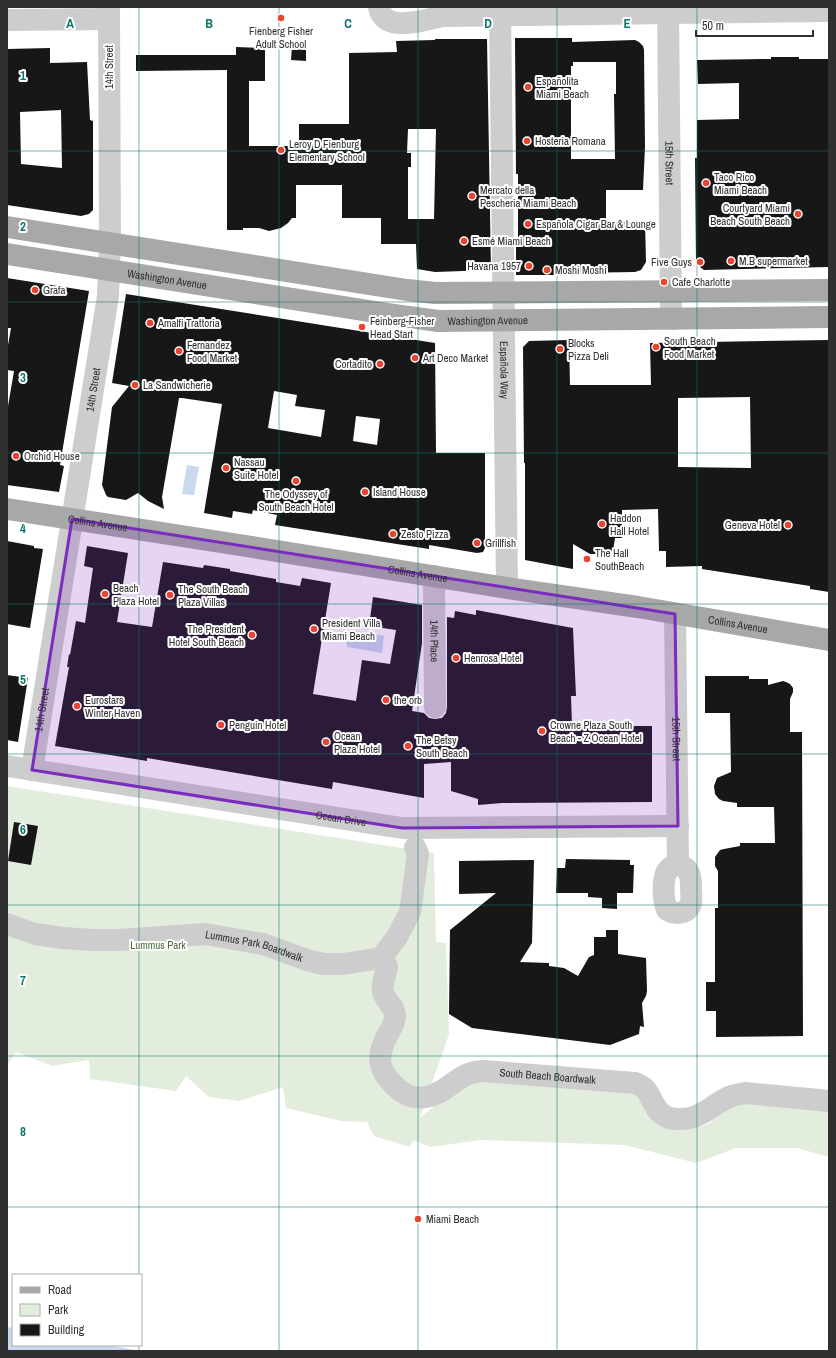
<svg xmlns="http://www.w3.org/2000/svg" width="836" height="1358" font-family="'Archivo Narrow',sans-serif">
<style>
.green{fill:#e3edde}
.water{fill:#cad9ed}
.building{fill:#171717;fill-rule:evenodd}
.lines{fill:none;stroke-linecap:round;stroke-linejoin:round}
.minor{stroke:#cdcdcd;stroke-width:22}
.major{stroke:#a8a8a8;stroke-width:22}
.marked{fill:#7b2cbf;fill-opacity:0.2;stroke:#7b2cbf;stroke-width:3;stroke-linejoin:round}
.grid{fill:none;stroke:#0f766e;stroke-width:1;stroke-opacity:0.55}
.poi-dot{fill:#e84430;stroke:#fff;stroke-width:1.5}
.labels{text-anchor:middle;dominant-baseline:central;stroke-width:4;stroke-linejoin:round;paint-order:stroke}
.poi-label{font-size:11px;fill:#303030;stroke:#fff;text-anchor:start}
.street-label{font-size:11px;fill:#303030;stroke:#fff}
.park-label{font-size:11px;fill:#4a6d3c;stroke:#fff}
.grid-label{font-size:13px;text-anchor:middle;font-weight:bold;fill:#0f766e;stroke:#fff;stroke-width:4;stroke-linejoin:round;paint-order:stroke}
</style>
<rect width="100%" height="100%" fill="#fff"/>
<path class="green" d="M7 786 434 853 436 942 446 943 449 1034 420 1118 439 1102 482 1077 634 1089 667 1126 700 1127 710 1123 737 1100 829 1106V1157L797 1148H736L696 1163 625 1145 481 1140 430 1147 414 1140 409 1147 374 1136 367 1122 341 1121 286 1108 283 1087 239 1101 209 1097 186 1076 176 1091 90 1079 89 1060 52 1066 16 1052 7 1066Z"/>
<path class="water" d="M187 465 199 467 194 495 182 494Z
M349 630 384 636 382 653 347 647V644L343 639Z
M7 1327 13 1328V1345H108L140 1351H7Z"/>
<path class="building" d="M515 38H572V42L635 40 639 42 643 46 644 50 645 147 643 190H606V222H645L646 262 641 270 635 272 572 273V275H516V247H518V174H516ZM573 62H616V94H614L615 159H571V66H573Z
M435 39H487L491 270 435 272 417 269 416 244H381V218H342V185H296V218H292L288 223 281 228 269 231 259 228H243V230H227V70L136 71V55H236V47L265 48V81H249V146H299V124H349V53L397 52 396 41 435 40ZM408 129H436L434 219H408V167H411V153H407Z
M292 46H306V61L291 60Z
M50 48V63L87 62 90 120 93 121V210L89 214 81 216 7 205V49ZM61 110 62 168 21 164 20 112Z
M771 57H799V59H829V267L704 270 700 267 696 261 695 158H697V120L739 119V83L698 84 697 60 771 59Z
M7 278 89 291 60 465 64 466 59 492 7 485V412L14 371 7 370V351L11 328H7Z
M126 294 435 343 436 453H485V548L483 552 477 553 429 545V549L275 525 277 515 253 510 252 514 233 511 232 518 204 513 222 404 182 398H179L162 497 164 509 148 501 138 493 126 500 108 497 106 495 102 485 112 407 129 386 112 383ZM274 391 297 395 295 406 325 410 321 437 268 428ZM356 416 380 419 377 445 353 441Z
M569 340 570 385H651L650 343 829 340V592L810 589V586L702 569V566L666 567V551H659L658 509 622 510V538H615L613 551 608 554H590L573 544V569L525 560V463H524L523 347 529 341ZM750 397 751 468 678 467V398Z
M7 541 34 546V548L43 549 30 628 7 624Z
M87 546 128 553 117 622 152 627 163 562 203 568 204 565 230 569V571L276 579V582L300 586 302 578 331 583 313 694 356 701 362 660 390 664 396 630 369 626 373 597 422 605V643L412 711 424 713 429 718 435 719 442 718 446 713 447 707V617L454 618 455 611 476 615V610L573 628 576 696H571L572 726H652V802L502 803 478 805V799L451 791V762L424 764V798L333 782 332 789 147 758V761L55 746 69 667H67L69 654 70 655 76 621 85 623 93 568 84 566Z
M7 675 28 678 18 742 7 740Z
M705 676H749V679H768V685L783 681 786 682 790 684 793 688V692L790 699V732H802L803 1036 716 1037V1011H706V982H715V908H718V871L715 866V857L720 850 724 849 740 846V843H775L774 807H737V803L723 801 719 799 715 794 714 786 717 778 731 772 730 713H705Z
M14 822 38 826 31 865 8 861Z
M566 859 630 860V865H634L633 893H617V909L602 908V898L588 897V893H556L557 868H565Z
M534 860 532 943 520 962 549 963V966L564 968 578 976 589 957 594 955V937H606V930H618V954L646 958 647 991 646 996 642 1003 644 1027 640 1026 639 1034 610 1045 472 1028 449 1014 450 930 496 893 459 894V861Z"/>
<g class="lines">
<g class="minor">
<path d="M379 7C383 34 425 20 443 16L829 11"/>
<path id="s1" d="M500 7 507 588"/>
<path id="s2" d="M668 7 671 319"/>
<path d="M7 20 109 19"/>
<path id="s3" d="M434 576 435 707"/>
<path id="s4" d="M675 614 678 864"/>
<path id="s5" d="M7 766 402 828 678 826"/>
<path id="s6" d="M32 770 108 296 110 243 109 7"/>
<path d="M678 864C682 866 686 867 688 871 691 876 691 882 691 887 691 892 692 898 691 903 688 914 675 915 667 910 663 900 662 881 667 871 670 867 674 865 678 864Z"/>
<path id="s7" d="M7 924 35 934 63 938 93 940H119L205 934 263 944 307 960 323 964H343L381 958 397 937 410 912 418 854 415 847"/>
<path id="s8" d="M381 958 387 966C386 975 381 984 383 992 385 1001 395 1006 395 1016 395 1024 390 1030 387 1036 376 1057 378 1071 396 1087 404 1095 415 1099 426 1097 449 1093 457 1072 483 1071L635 1083C637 1084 641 1085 643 1087 652 1094 652 1109 665 1116 668 1118 673 1119 677 1119 701 1120 710 1106 729 1097 734 1095 740 1094 745 1093L829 1101"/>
</g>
<g class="major">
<path d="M7 227 407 290 435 293 829 290"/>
<path id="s9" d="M7 254 388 314 438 321 829 317"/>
<path id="s10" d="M7 509 246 546 507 588 638 607 829 640"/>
</g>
</g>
<path class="marked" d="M72 519 675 614 678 826 402 828 32 770Z"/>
<path class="grid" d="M139 7V1275M279 7V1351M418 7V1351M557 7V1351M697 7V1351M7 151H829M7 302H829M7 453H829M7 604H829M7 754H829M7 905H829M7 1056H829M7 1207H829M139 1345V1351"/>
<g class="poi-dot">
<circle cx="281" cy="18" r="4"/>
<circle cx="528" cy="87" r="4"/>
<circle cx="527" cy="141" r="4"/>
<circle cx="281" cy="150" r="4"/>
<circle cx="706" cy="183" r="4"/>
<circle cx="472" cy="196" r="4"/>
<circle cx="798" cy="214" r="4"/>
<circle cx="528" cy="224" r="4"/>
<circle cx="464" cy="241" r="4"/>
<circle cx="731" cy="261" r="4"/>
<circle cx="700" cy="262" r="4"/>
<circle cx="529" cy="266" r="4"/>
<circle cx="547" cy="270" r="4"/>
<circle cx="664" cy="282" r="4"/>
<circle cx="35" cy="290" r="4"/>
<circle cx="150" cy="323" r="4"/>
<circle cx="362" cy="327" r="4"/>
<circle cx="656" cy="347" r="4"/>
<circle cx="560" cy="349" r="4"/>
<circle cx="179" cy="351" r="4"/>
<circle cx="415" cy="358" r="4"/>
<circle cx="380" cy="364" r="4"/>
<circle cx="135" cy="385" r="4"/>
<circle cx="16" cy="456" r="4"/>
<circle cx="226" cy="468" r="4"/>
<circle cx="296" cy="481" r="4"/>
<circle cx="365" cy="492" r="4"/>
<circle cx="602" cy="524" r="4"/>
<circle cx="788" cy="525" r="4"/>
<circle cx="393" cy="534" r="4"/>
<circle cx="477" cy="543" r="4"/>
<circle cx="587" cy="559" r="4"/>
<circle cx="105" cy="594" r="4"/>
<circle cx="170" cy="595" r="4"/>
<circle cx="314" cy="629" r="4"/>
<circle cx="252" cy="635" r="4"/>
<circle cx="456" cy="658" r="4"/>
<circle cx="386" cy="700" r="4"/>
<circle cx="77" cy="706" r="4"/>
<circle cx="221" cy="725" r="4"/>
<circle cx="542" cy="731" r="4"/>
<circle cx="326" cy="742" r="4"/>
<circle cx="408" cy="746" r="4"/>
<circle cx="418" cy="1219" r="4"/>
</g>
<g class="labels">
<g class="poi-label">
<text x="281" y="31" text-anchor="middle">Fienberg Fisher<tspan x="281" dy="13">Adult School</tspan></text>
<text x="536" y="81">Españolita<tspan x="536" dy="13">Miami Beach</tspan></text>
<text x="535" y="141">Hosteria Romana</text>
<text x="289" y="144">Leroy D Fienburg<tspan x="289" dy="13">Elementary School</tspan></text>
<text x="714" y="177">Taco Rico<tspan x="714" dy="13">Miami Beach</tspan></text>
<text x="480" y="190">Mercato della<tspan x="480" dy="13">Pescheria Miami Beach</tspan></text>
<text x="790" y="208" text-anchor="end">Courtyard Miami<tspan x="790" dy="13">Beach South Beach</tspan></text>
<text x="536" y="224">Española Cigar Bar &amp; Lounge</text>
<text x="472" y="241">Esmé Miami Beach</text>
<text x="739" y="261">M.B supermarket</text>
<text x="692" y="262" text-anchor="end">Five Guys</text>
<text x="521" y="266" text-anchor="end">Havana 1957</text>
<text x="555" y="270">Moshi Moshi</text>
<text x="672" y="282">Cafe Charlotte</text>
<text x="43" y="290">Grafa</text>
<text x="370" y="321">Feinberg-Fisher<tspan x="370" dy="13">Head Start</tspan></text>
<text x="158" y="323">Amalfi Trattoria</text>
<text x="664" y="341">South Beach<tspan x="664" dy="13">Food Market</tspan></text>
<text x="568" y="343">Blocks<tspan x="568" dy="13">Pizza Deli</tspan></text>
<text x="187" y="345">Fernandez<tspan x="187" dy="13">Food Market</tspan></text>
<text x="423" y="358">Art Deco Market</text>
<text x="372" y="364" text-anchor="end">Cortadito</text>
<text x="143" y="385">La Sandwicherie</text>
<text x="24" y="456">Orchid House</text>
<text x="234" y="462">Nassau<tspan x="234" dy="13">Suite Hotel</tspan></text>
<text x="373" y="492">Island House</text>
<text x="296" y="494" text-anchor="middle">The Odyssey of<tspan x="296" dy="13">South Beach Hotel</tspan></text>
<text x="610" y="518">Haddon<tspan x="610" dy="13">Hall Hotel</tspan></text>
<text x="780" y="525" text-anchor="end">Geneva Hotel</text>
<text x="401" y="534">Zesto Pizza</text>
<text x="485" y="543">Grillfish</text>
<text x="595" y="553">The Hall<tspan x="595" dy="13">SouthBeach</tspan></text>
<text x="113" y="588">Beach<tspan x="113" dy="13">Plaza Hotel</tspan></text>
<text x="178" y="589">The South Beach<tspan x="178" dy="13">Plaza Villas</tspan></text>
<text x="322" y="623">President Villa<tspan x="322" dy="13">Miami Beach</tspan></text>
<text x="244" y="629" text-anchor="end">The President<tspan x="244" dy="13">Hotel South Beach</tspan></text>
<text x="464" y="658">Henrosa Hotel</text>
<text x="85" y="700">Eurostars<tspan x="85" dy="13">Winter Haven</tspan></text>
<text x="394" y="700">the orb</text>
<text x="229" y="725">Penguin Hotel</text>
<text x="550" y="725">Crowne Plaza South<tspan x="550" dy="13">Beach - Z Ocean Hotel</tspan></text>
<text x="334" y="736">Ocean<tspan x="334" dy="13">Plaza Hotel</tspan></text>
<text x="416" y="740">The Betsy<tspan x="416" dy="13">South Beach</tspan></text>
<text x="426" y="1219">Miami Beach</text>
</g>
<g class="street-label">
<text transform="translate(109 67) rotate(-90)">14th Street</text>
<text stroke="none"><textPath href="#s2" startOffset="156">15th Street</textPath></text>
<text stroke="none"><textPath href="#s9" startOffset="162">Washington Avenue</textPath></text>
<text stroke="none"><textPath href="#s9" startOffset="486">Washington Avenue</textPath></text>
<text stroke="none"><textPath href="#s1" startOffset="363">Española Way</textPath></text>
<text stroke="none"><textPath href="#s6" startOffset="385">14th Street</textPath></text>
<text stroke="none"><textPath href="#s10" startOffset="92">Collins Avenue</textPath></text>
<text stroke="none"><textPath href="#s10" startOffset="416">Collins Avenue</textPath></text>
<text stroke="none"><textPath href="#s10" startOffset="740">Collins Avenue</textPath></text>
<text stroke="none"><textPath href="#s3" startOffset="65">14th Place</textPath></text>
<text stroke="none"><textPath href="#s6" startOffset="61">14th Street</textPath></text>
<text stroke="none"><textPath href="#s4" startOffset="125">15th Street</textPath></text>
<text stroke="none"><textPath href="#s5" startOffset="338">Ocean Drive</textPath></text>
<text stroke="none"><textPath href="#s7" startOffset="251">Lummus Park Boardwalk</textPath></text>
<text stroke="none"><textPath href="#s8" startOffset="304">South Beach Boardwalk</textPath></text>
</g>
<g class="park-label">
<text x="158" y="945">Lummus Park</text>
</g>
</g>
<g class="grid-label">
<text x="70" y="28">A</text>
<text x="209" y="28">B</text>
<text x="348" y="28">C</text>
<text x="488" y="28">D</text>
<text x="627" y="28">E</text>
<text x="23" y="80">1</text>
<text x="23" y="231">2</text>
<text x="23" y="382">3</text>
<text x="23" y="533">4</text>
<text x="23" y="684">5</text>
<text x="23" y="834">6</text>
<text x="23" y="985">7</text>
<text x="23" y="1136">8</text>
</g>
<rect width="836" height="1358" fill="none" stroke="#303030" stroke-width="16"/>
<rect x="12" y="1274" width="130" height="72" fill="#ffffff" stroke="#acacac"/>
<rect x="20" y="1287" width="20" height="6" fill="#a8a8a8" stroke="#acacac"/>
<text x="48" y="1294" font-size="12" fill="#303030">Road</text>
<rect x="20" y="1304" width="20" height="12" fill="#e3edde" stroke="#acacac"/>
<text x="48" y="1314" font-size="12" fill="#303030">Park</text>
<rect x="20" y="1324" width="20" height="12" fill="#171717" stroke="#acacac"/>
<text x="48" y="1334" font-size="12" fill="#303030">Building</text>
<path d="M696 30v6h117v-6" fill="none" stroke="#303030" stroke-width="2"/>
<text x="702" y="30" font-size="12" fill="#303030" stroke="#ffffff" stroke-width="3" paint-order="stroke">50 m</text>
</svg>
